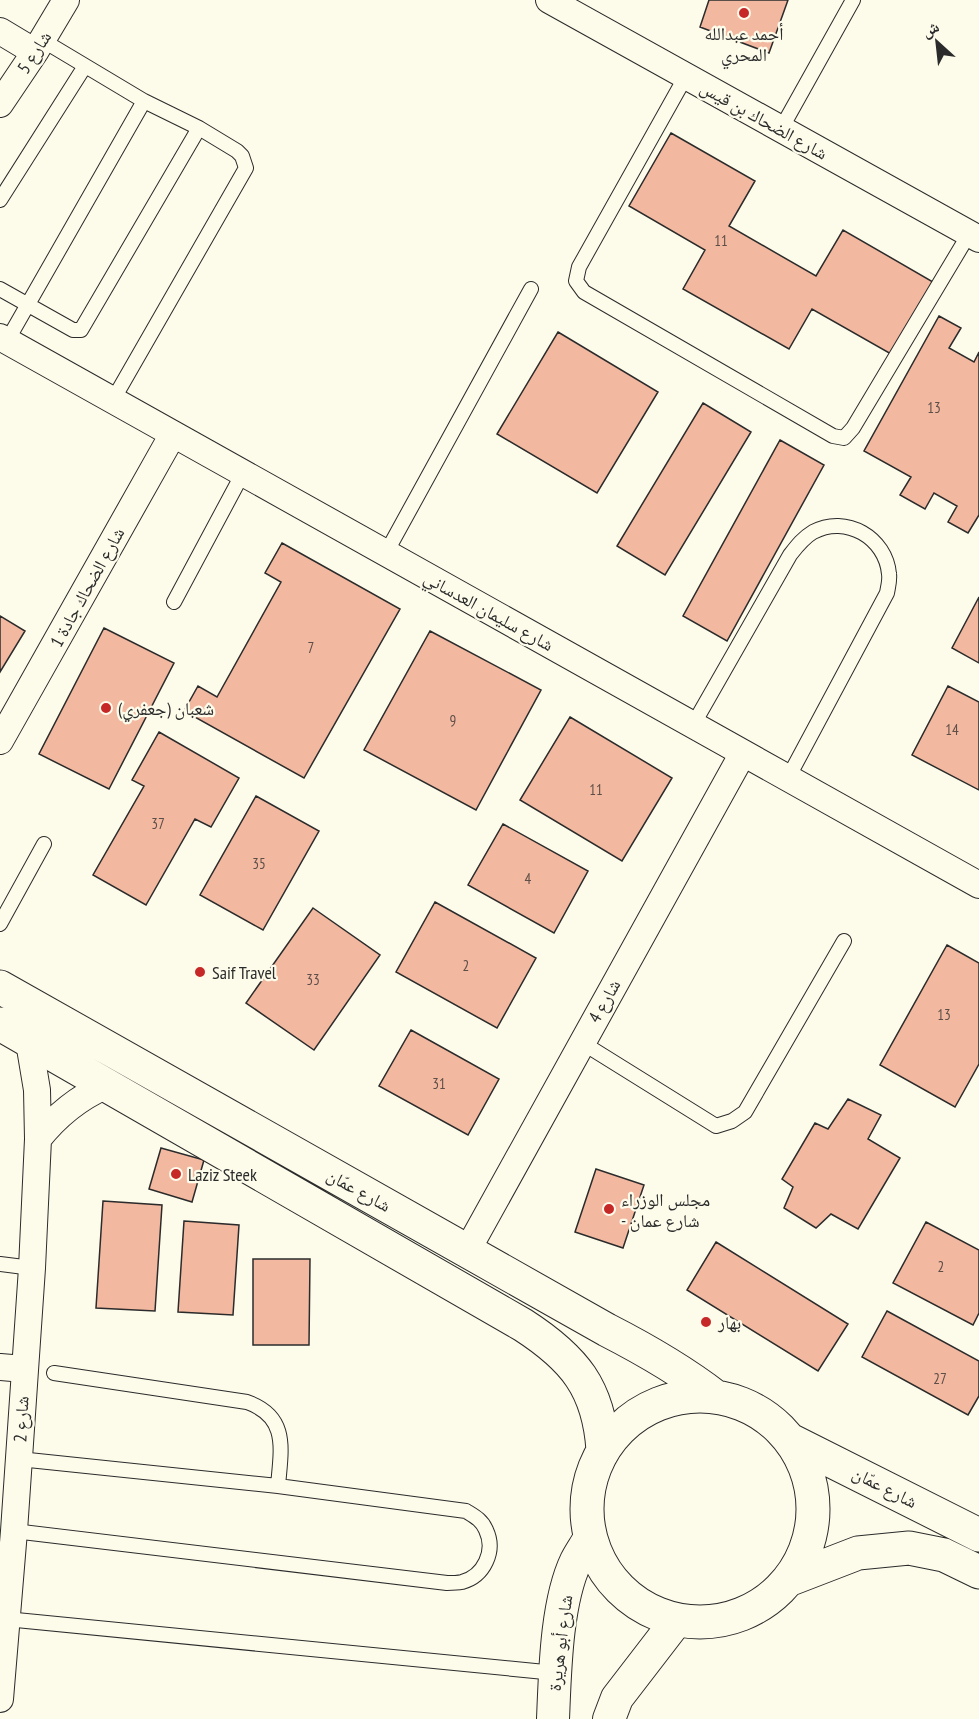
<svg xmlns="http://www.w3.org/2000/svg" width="979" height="1719" font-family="'PT Sans Narrow','Noto Naskh Arabic',sans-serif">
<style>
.building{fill:#f2b8a0;stroke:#2b2b2b;stroke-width:1.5}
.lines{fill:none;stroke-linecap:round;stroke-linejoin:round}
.service-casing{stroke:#2b2b2b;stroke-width:16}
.minor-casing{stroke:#2b2b2b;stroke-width:28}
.tertiary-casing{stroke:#2b2b2b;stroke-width:34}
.secondary-casing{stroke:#2b2b2b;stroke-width:35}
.service{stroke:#fdfbea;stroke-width:14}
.minor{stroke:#fdfbea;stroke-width:26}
.tertiary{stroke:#fdfbea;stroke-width:32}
.secondary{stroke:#fdfbea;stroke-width:33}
.poi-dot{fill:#c62828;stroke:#fdfbea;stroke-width:2}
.labels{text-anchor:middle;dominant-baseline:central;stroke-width:4.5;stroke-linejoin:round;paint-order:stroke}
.number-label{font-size:15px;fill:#5d4e48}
.poi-label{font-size:18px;fill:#2b2b2b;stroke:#fdfbea;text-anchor:start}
.street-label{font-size:18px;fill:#2b2b2b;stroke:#fdfbea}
</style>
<rect width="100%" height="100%" fill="#fdfbea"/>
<path class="building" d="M709 0H788L769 53 700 27Z
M671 133 755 181 729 226 816 276 843 230 933 282 891 354 812 309 789 349 683 289 705 250 629 206Z
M939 316 961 328 949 348 974 362 979 352V515L968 533 948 522 957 506 934 493 925 509 900 495 911 477 864 451Z
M558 332 658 392 597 493 497 434Z
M703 403 751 432 665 575 617 546Z
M780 440 824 465 727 641 683 616Z
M282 543 400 609 304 778 184 711 198 686 217 697 281 582 265 573Z
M979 597V663L952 648Z
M0 616 25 631 0 672Z
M104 628 174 663 109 789 39 754Z
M430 631 541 690 476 810 364 750Z
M948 686 979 702V790L912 755Z
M570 717 672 778 622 861 520 800Z
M159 732 239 778 211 827 195 819 146 905 93 875 144 786 132 780Z
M256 796 319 831 263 930 200 895Z
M503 824 588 871 554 933 468 885Z
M435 902 536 958 497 1028 396 972Z
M313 908 380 955 314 1050 246 1003Z
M947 945 979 963V1064L955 1107 880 1065Z
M411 1030 499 1079 468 1135 379 1086Z
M848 1099 881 1115 868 1139 900 1158 858 1229 831 1214 816 1228 784 1208 793 1187 782 1179 815 1123 828 1129Z
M161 1148 204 1160 192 1202 149 1189Z
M596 1169 644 1185 623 1248 575 1232Z
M103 1201 162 1205 155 1311 96 1308Z
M184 1221 239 1225 233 1315 178 1312Z
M926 1222 979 1250V1313L973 1325 893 1283Z
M716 1242 848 1324 818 1371 687 1290Z
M253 1259H310L309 1345H253Z
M887 1311 979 1361V1396L968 1415 862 1357Z"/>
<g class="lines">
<g class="service-casing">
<path id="service" d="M42 40 144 101 199 128 237 151 242 156 246 168 113 400
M686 76 579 267 576 281 584 292 833 436 844 438 853 428 969 234
M781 129 853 0
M0 200 85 66
M0 289 73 330H81L199 128
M7 341 144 101
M386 553 531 289
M174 602 243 473
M693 725 790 555C797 546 803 538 813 532 846 514 886 538 889 574 890 580 888 587 887 593L788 778
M0 924 44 844
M581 1042 716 1126 732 1121 745 1112 844 941
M0 1264 32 1268
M54 1373 247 1402C289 1417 281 1449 278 1486
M14 1531 447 1583C452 1583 457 1583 462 1582 484 1576 496 1551 486 1530 482 1520 474 1516 466 1511L278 1486 19 1459
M6 1619 555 1673"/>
</g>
<g class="minor-casing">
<path id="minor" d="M549 0 979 239
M0 31 35 52
M0 104 35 52 66 0
M0 337 979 885
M0 741 173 434
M38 1139C57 1115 78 1098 105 1086
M467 1251 743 753
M0 1367 24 1369
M0 1699 14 1531 32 1268 38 1139 37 1090 29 1042"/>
</g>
<g class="tertiary-casing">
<path id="tertiary" d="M553 1719C555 1673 556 1603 576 1561 580 1553 586 1545 590 1537
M609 1719 617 1698 677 1620"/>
</g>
<g class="secondary-casing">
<path id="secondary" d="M0 987 607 1330C646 1350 681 1370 716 1397
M0 1024 523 1325C574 1358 599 1388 603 1450
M587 1509a113 113 0 1 1 226 0a113 113 0 1 1-226 0Z
M790 1440 979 1535
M788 1580 858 1553 909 1548 944 1555 979 1572"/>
</g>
<use href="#service" class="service"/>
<use href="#minor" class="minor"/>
<use href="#tertiary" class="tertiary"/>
<use href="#secondary" class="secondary"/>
</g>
<g class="poi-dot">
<circle cx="744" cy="13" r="6"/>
<circle cx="106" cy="708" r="6"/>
<circle cx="200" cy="972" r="6"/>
<circle cx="176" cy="1174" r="6"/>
<circle cx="609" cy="1209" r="6"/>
<circle cx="706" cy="1322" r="6"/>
</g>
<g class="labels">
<g class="number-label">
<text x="721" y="240">11</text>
<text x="934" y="407">13</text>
<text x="311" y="647">7</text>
<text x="453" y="720">9</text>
<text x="952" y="729">14</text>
<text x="596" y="789">11</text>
<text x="158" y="823">37</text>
<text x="259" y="863">35</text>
<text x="528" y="878">4</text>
<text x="466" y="965">2</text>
<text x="313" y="979">33</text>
<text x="944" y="1014">13</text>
<text x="439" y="1083">31</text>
<text x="941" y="1266">2</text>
<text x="940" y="1378">27</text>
</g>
<g class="poi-label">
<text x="744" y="33" text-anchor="middle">أحمد عبدالله<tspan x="744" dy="21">المحري</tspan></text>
<text x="118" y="708">شعبان (جعفري)</text>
<text x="212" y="972">Saif Travel</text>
<text x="188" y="1174">Laziz Steek</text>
<text x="621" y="1199">مجلس الوزراء<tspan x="621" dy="21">- شارع عمان</tspan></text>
<text x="718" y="1322">بهار</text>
</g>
<g class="street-label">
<text transform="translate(34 52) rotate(-57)">شارع 5</text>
<text transform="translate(764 120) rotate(29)">شارع الضحاك بن قيس</text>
<text transform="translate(87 587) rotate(-61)">شارع الضحاك جادة 1</text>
<text transform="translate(489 611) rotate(29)">شارع سليمان العدساني</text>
<text transform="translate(604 1001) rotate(-61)">شارع 4</text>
<text transform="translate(359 1190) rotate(29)">شارع عمّان</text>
<text transform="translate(21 1419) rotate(-87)">شارع 2</text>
<text transform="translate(885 1487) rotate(27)">شارع عمّان</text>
<text transform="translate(560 1643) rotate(-83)">شارع أبو هريرة</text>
</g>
</g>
<g transform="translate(937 42) rotate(333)" stroke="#fdfbea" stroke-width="4.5" paint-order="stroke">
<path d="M0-4.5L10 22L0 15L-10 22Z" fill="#2b2b2b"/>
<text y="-9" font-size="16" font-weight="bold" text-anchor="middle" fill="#2b2b2b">ش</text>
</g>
</svg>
